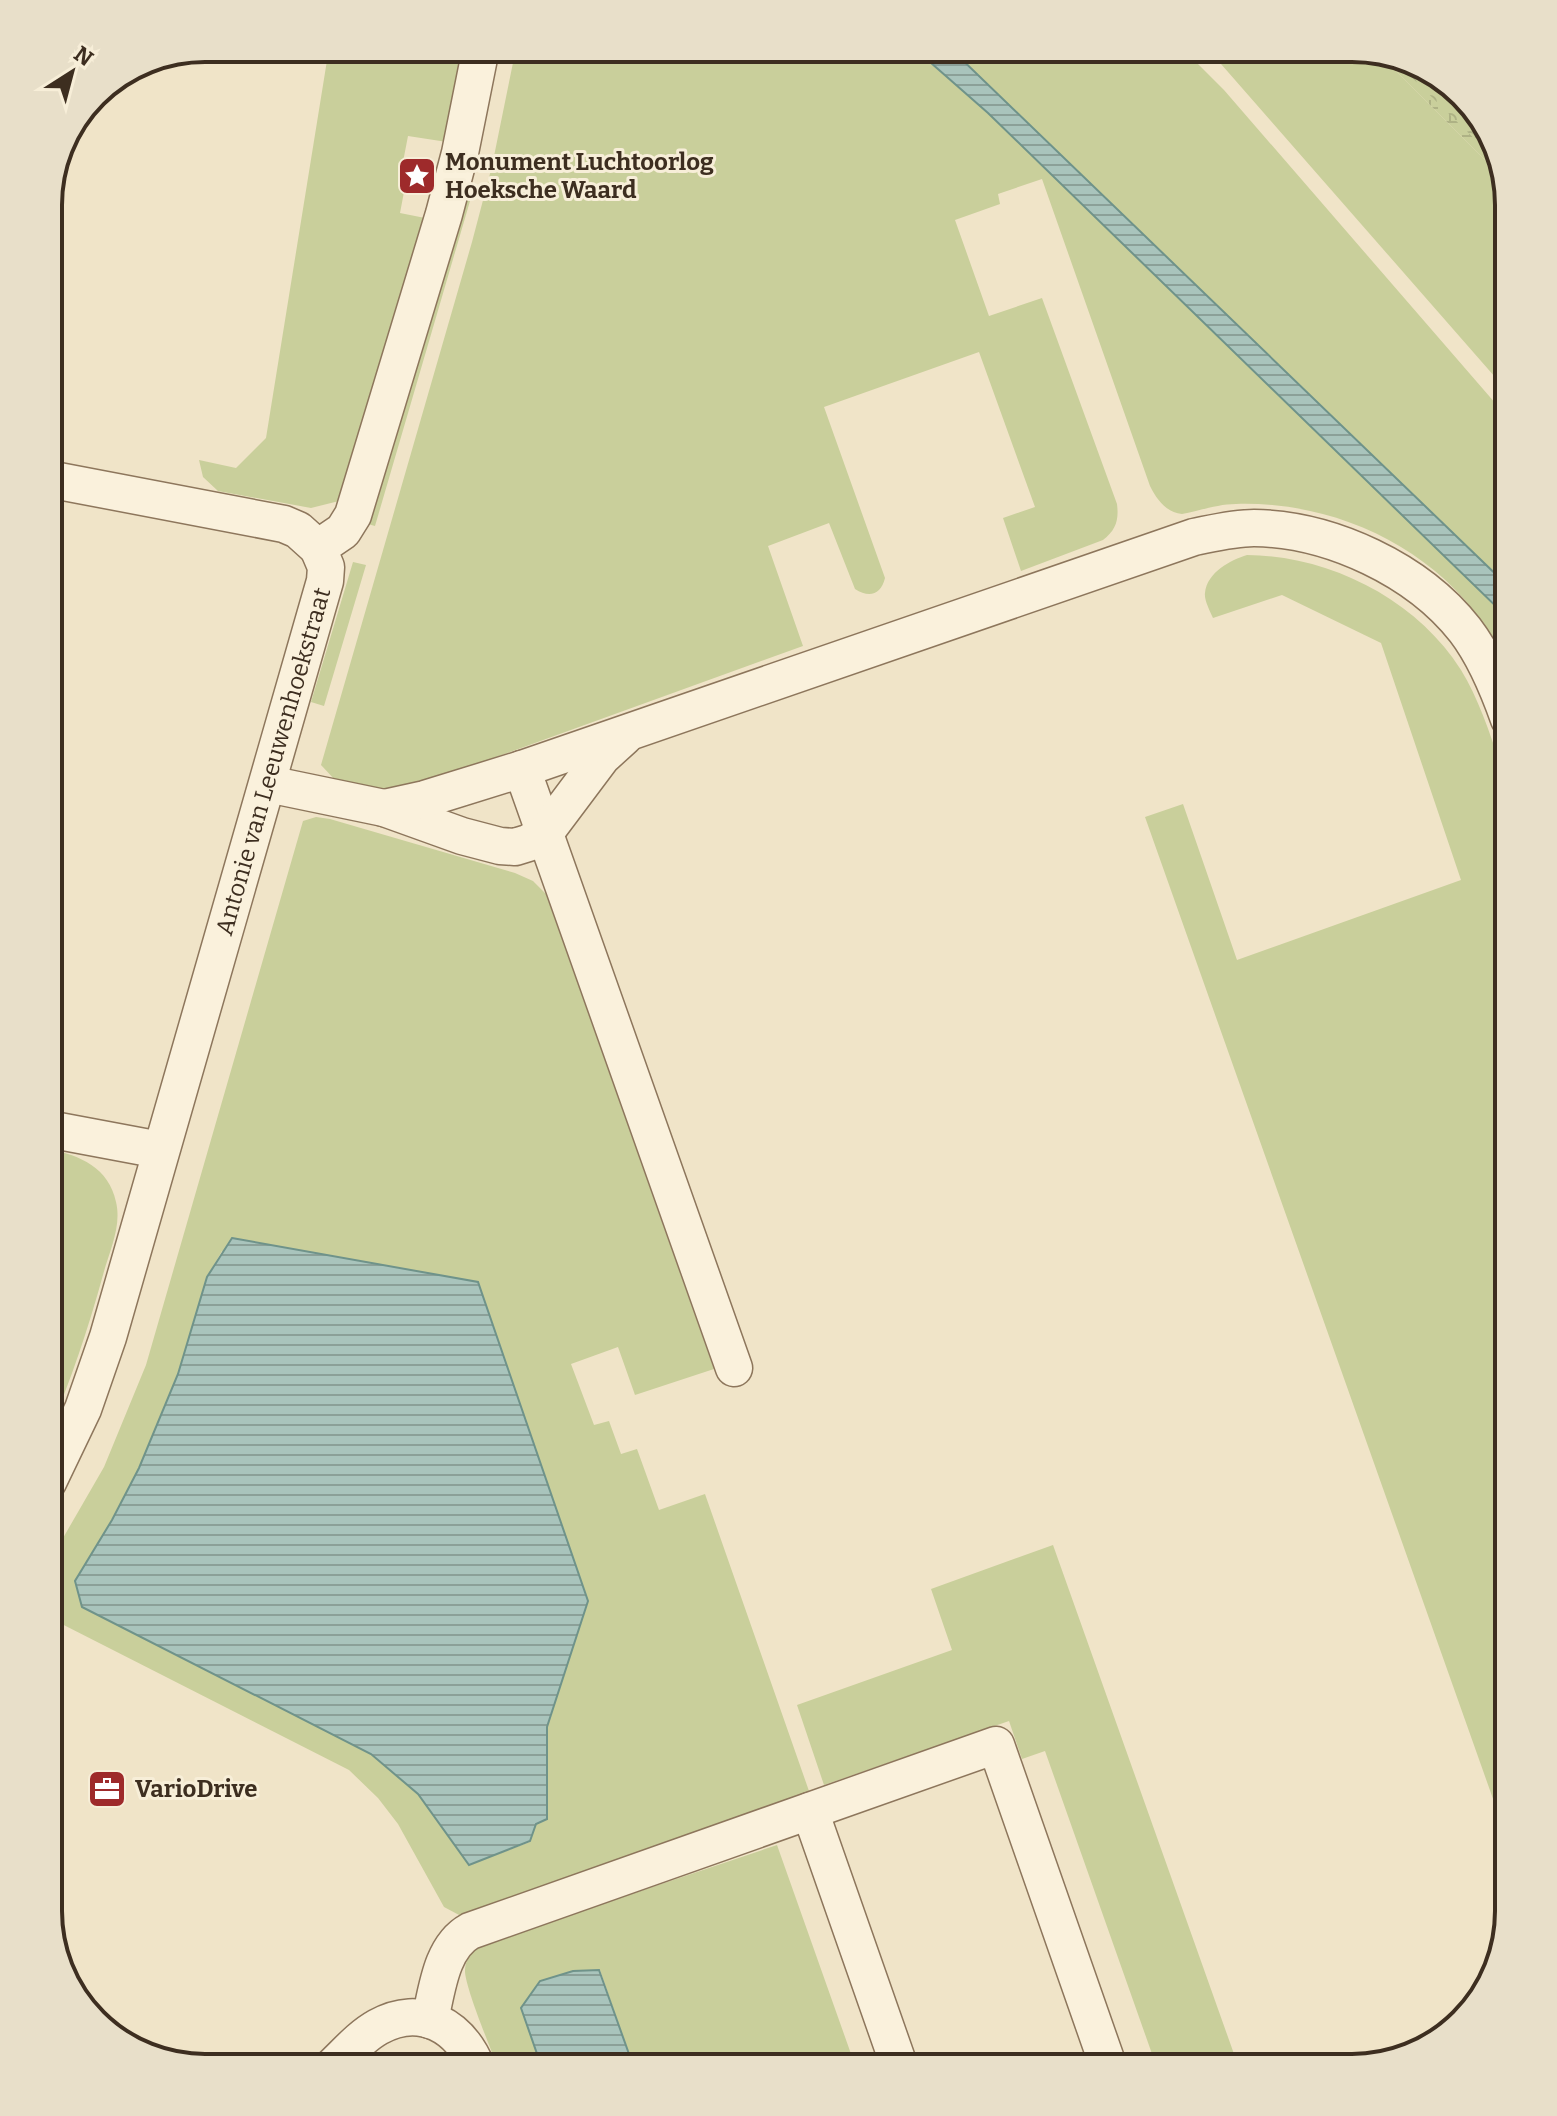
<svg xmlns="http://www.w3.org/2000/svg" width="1557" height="2116" font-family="Bitter,serif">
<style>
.grass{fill:#c9cf9b;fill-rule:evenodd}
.wetland{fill:url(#wetland-marsh)}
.park{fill:url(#park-crowns)}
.water{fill:url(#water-rules);stroke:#6f938a;stroke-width:2}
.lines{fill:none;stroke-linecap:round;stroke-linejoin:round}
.minor-casing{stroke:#8d765c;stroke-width:39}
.minor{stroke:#faf1dc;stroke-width:36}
.labels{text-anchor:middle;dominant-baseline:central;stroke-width:6;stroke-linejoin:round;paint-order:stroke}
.poi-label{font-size:24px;font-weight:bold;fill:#3d2e20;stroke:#f7eed8;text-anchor:start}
.street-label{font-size:24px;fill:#3d2e20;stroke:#f7eed8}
.rim{fill:none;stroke:#3d2e20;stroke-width:4}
</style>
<defs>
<pattern id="wetland-marsh" width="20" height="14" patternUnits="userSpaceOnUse" patternTransform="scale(2)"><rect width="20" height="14" fill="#c9cf9b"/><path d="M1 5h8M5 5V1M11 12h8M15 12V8" fill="none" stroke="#aeb285"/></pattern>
<pattern id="park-crowns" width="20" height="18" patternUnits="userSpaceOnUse" patternTransform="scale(2)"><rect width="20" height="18" fill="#c9cf9b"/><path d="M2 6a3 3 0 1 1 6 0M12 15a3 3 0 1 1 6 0" fill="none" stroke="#aeb285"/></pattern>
<pattern id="water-rules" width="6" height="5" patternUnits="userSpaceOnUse" patternTransform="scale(2)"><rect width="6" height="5" fill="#a9c4bc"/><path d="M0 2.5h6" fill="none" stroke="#8ba098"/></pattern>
</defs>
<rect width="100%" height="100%" fill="#f0e4c8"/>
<path class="grass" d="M329 48H465L447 142 408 136 402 167 407 176 400 213 425 218 339 501 311 508 218 491 203 477 199 460 236 468 266 438Z
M516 48H914L988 113 1509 619V672C1501 656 1494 638 1483 623 1428 544 1331 501 1236 504 1218 504 1199 511 1182 514 1166 512 1157 500 1150 486L1042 179 998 194 1000 204 955 220 989 316 1042 298 1117 504C1119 520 1116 530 1103 540L1021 571 1003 518 1035 507 979 352 824 407 885 578C881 595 869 598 855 589L829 523 768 546 803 646 388 796 336 781 321 765 472 242 492 166Z
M950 48 1183 49 1224 90 1509 419V587Z
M1207 48H1362L1378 53 1501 176 1509 205V393Z
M459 197 470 201 375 526 364 523Z
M1247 555C1330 556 1416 599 1461 670 1483 706 1495 750 1509 790V1844L1145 817 1183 804 1237 960 1461 880 1381 643 1282 595 1213 618C1210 611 1204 600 1205 593 1207 572 1231 560 1247 555Z
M353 562 366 565 324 706 311 702Z
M316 817 330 819 515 873 533 881 546 894 714 1369 635 1395 618 1347 571 1364 594 1425 609 1421 621 1454 637 1449 659 1510 705 1494 809 1791 461 1916 444 1907 398 1824 378 1798 349 1770 48 1617V1564L104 1467 146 1365 303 821ZM222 1251 588 1601 547 1727V1819L536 1824 530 1842 469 1865 418 1794 371 1754 82 1607 112 1520 139 1468 178 1374 207 1277Z
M48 1149C80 1155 109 1168 116 1202 122 1226 109 1252 103 1275 88 1329 71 1381 48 1433Z
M1053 1545 1239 2068H1157L1045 1751 1022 1759 1009 1721 824 1785 797 1705 952 1650 931 1589Z
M777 1845 856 2068H634L600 1970 521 2008 542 2068H498C491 2049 464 1985 465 1970 466 1955 476 1948 489 1942Z"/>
<path class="wetland" d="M1378 53 1431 69 1488 126 1501 176Z"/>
<path class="park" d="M1391 57 1431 69 1488 126 1497 161Z"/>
<path class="water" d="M914 48H950L1509 587V619L988 113Z
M232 1238 478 1282 588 1601 547 1727V1819L536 1824 530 1841 469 1865 418 1794 371 1754 82 1607 75 1581 112 1520 139 1468 178 1374 207 1277Z
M599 1970 634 2068H542L521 2008 540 1981 573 1971Z"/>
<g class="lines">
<g class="minor-casing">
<g id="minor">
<path d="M48 479 284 524 298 530 318 548"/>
<path d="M522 769 734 1368"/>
<path d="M268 784 384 808 462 836 500 846 515 847 528 843 545 833 602 757 624 737"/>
<path d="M384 808 425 799 522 769 1194 537C1214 533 1234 528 1254 528 1331 529 1418 570 1465 630 1485 656 1498 688 1509 719"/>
<path d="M48 1129 160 1150"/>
<path id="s1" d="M48 1482 83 1409 108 1337 325 581 326 567 318 548 343 531 353 515 444 214 460 153 481 48"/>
<path d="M810 1811 900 2068"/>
<path d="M430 2020C437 1990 441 1947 470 1931L996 1745 1109 2068"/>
<path d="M331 2068C346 2054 360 2037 378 2027 421 2003 460 2026 477 2068"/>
</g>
</g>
<use href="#minor" class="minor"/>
</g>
<defs>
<g id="sight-square" transform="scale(2)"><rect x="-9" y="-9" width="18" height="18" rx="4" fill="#9e2a2b" stroke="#f7eed8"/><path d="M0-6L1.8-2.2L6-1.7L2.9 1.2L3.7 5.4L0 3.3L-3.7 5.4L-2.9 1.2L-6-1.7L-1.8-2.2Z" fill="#fff"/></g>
<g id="office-square" transform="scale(2)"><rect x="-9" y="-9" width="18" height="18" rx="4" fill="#9e2a2b" stroke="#f7eed8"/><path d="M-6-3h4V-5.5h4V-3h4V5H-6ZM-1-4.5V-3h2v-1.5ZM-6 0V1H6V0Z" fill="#fff"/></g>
</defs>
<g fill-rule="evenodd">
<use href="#sight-square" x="417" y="176"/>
<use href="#office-square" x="107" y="1789"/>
</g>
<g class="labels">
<g class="poi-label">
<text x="445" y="162">Monument Luchtoorlog<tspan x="445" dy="28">Hoeksche Waard</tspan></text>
<text x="135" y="1789">VarioDrive</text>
</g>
<g class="street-label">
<text stroke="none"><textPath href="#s1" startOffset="756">Antonie van Leeuwenhoekstraat</textPath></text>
</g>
</g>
<path d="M0 0H1557V2116H0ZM205 62H1352A143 143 0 0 1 1495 205V1911A143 143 0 0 1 1352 2054H205A143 143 0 0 1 62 1911V205A143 143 0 0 1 205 62Z" fill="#e8dfc9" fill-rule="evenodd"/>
<path class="rim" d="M205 62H1352A143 143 0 0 1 1495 205V1911A143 143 0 0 1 1352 2054H205A143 143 0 0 1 62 1911V205A143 143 0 0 1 205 62Z"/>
<g transform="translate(72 72) rotate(36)" stroke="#f7eed8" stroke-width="6" paint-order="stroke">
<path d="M0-6L14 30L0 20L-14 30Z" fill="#3d2e20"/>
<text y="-12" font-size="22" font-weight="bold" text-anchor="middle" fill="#3d2e20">N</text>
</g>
</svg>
